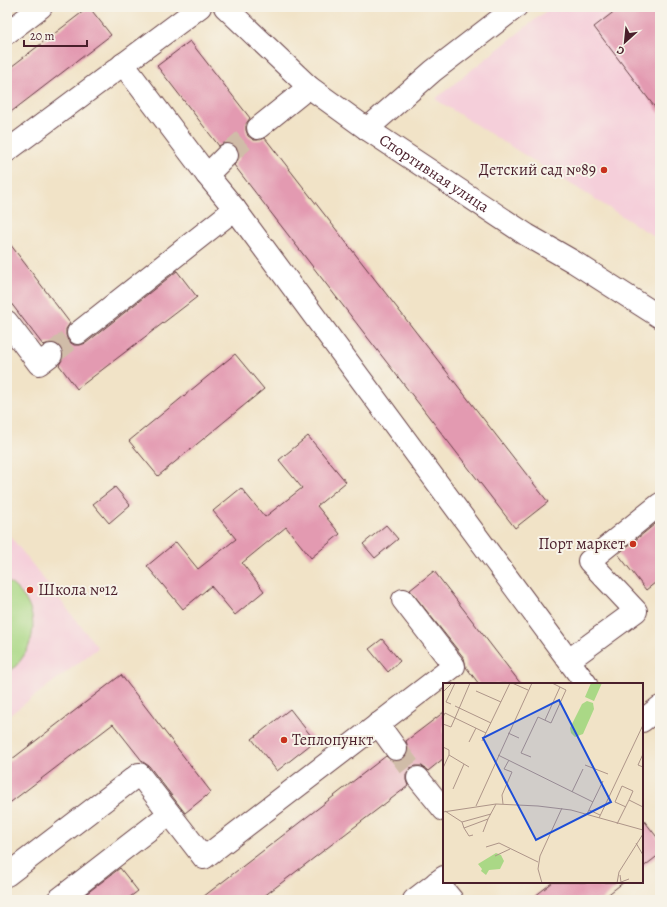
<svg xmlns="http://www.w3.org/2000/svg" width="667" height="907" font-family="Alegreya,serif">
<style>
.built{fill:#f5cfda}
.green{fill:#aad886;stroke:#7a7c58}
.building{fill:#e39ab1}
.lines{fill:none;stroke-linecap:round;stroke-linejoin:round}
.minor-tunnel{stroke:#d0bca8;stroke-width:22;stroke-dasharray:22 11;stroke-linecap:butt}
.minor-casing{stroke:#633c42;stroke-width:24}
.minor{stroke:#fff;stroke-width:22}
.poi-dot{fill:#c8321e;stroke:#f7f3e8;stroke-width:1.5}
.labels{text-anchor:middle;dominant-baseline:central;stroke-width:4;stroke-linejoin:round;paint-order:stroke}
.poi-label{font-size:16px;fill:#4a1f2b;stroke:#f7f3e8;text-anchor:end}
.street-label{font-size:16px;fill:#4a1f2b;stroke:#f7f3e8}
.inset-road{fill:none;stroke:#ae9589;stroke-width:1}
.view{fill:#1d4ed8;fill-opacity:0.15;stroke:#1d4ed8;stroke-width:2}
.inset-edge{fill:none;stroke:#4a1f2b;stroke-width:2}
</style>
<rect width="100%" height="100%" fill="#f7f3e8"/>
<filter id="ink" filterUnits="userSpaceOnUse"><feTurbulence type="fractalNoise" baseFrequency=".025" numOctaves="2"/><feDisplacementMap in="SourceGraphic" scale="8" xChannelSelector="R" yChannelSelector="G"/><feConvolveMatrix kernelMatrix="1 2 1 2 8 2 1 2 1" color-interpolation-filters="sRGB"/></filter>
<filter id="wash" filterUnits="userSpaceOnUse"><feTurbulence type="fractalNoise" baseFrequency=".012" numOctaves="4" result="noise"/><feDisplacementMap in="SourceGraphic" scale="16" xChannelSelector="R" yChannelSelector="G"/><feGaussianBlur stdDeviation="0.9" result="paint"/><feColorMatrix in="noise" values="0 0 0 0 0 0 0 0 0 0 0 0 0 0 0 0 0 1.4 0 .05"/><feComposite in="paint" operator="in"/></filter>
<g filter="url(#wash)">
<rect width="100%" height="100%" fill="#f1e3c7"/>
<path class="built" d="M551 7H660V240L435 99Z
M7 532 98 648 7 717Z"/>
<path class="green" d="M7 581C43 605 40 648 7 674Z"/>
<g id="blocks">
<path class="building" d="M89 7 111 35 7 115V70Z
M620 7H660V114L594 27Z
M190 41 250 118 246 124V130L248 136 254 140H260L265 138 548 502 515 528 234 165 239 158V152L236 146 230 143H224L219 146 157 66Z
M7 240 70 323 66 329V335L68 341 74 345H80L86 343 177 271 197 297 77 389 59 365 62 360 63 354 61 347 56 344 50 343 43 345 7 298Z
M235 354 264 389 158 476 129 441Z
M308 436 346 482 317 506 340 534 311 558 286 527 242 563 264 591 235 615 211 586 183 609 147 566 176 542 198 569 236 539 213 511 241 488 265 517 302 488 279 460Z
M115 487 130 505 109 523 93 504Z
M660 520V579L646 590 618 554Z
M386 525 398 539 375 558 363 544Z
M434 571 521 684H479L466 667 464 658 410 590Z
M382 639 400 661 388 672 369 649Z
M121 675 211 792 185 813 149 766 143 762 113 724 7 805V763Z
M290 709 315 741 277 771 252 739Z
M444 712V758L428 771 422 766H416L410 768 406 774V780L408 786 259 900H199L386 756 391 760 397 761 404 759 408 754V748L406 741Z
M642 818 660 841V854L642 868Z
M120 868 138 891 126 900H78Z
M553 882H624L601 900H530Z"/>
</g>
</g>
<g filter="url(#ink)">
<use href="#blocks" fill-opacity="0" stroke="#633c42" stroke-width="1"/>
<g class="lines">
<path class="minor-tunnel" d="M227 155 258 128
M51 355 78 333
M396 749 418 778"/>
<g class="minor-casing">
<g id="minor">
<path id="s1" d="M225 7 309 87 367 129 527 235 574 262 660 317"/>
<path d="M7 33 41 7"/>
<path d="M123 64 207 175 235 209 586 684"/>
<path d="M258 128 309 87"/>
<path d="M367 129 433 71 516 7"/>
<path d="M7 151 200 7"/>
<path d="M207 175 227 155"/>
<path d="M7 322 39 364 51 355"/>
<path d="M78 333 235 209"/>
<path d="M569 660 636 611 589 561 660 504"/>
<path d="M642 721 660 707"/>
<path d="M378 724 396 749"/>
<path d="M418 778 444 810"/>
<path d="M7 875 139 774 204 858 454 666 403 600"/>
<path d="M437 882 452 900"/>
<path d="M58 900 169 814"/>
<path d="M414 900 444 877"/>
</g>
</g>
<use href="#minor" class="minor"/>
</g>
</g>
<g class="poi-dot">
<circle cx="604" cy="170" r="4"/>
<circle cx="633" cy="544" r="4"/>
<circle cx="30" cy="590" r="4"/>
<circle cx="284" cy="740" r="4"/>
</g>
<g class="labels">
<g class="poi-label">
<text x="596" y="170">Детский сад №89</text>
<text x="625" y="544">Порт маркет</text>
<text x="38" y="590" text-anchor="start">Школа №12</text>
<text x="292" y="740" text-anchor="start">Теплопункт</text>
</g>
<g class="street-label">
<text stroke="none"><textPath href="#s1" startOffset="268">Спортивная улица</textPath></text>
</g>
</g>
<g transform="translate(443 683)">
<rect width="200" height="200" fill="#f1e3c7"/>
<path d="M148 0H159L151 18 142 14ZM144 18 150 20 151 26 140 51 132 54 128 50 127 45 139 21ZM53 170 58 172 61 178 57 186 46 187 43 192 38 188 39 186 35 181Z" fill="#aad886"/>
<path class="inset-road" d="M69 0 85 7M33 8 58 19M0 9 9 0M8 21 3 19 12 0M12 23 48 40M0 34 2 30 12 35 27 0M102 37 117 4M0 41 8 44 12 35 43 50M65 50 76 55M39 58 67 0M26 59 33 45M0 64 6 67V72L0 85M200 71 195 82 200 84M6 72 26 84M55 72 150 119M88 74 78 70 95 34 108 40 123 7 109 0M142 82 165 91M10 106 21 81M129 109 140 86M60 121 59 112 69 89 61 86 66 77M33 123 89 0M183 124 172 119 179 103 190 108 186 117M146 127 157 132M2 128 19 139 48 131M0 129 53 121 95 123 128 127 200 147M144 131 160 98M156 135 200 42M19 139 21 145 45 136 53 121M174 141 186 117 200 124M21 145 26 153 30 152M40 149 45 136M193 160 200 172M43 164 56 160 95 179M52 173 67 166M177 192 178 199 186 196M99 200 95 186 97 173 119 125M174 200 176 189 200 151"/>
<path class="view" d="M116 17 168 119 93 157 40 55Z"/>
<rect width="200" height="200" class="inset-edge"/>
</g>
<rect width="667" height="907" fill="none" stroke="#f7f3e8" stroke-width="24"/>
<g transform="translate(625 42) rotate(207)" stroke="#f7f3e8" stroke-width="3" paint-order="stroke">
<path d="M0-3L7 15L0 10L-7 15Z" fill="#4a1f2b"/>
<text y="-6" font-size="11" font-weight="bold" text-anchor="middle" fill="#4a1f2b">С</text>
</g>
<path d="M24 40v6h63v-6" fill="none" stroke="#4a1f2b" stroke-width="2"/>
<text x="30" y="40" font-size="12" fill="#4a1f2b" stroke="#f7f3e8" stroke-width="3" paint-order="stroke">20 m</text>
</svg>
